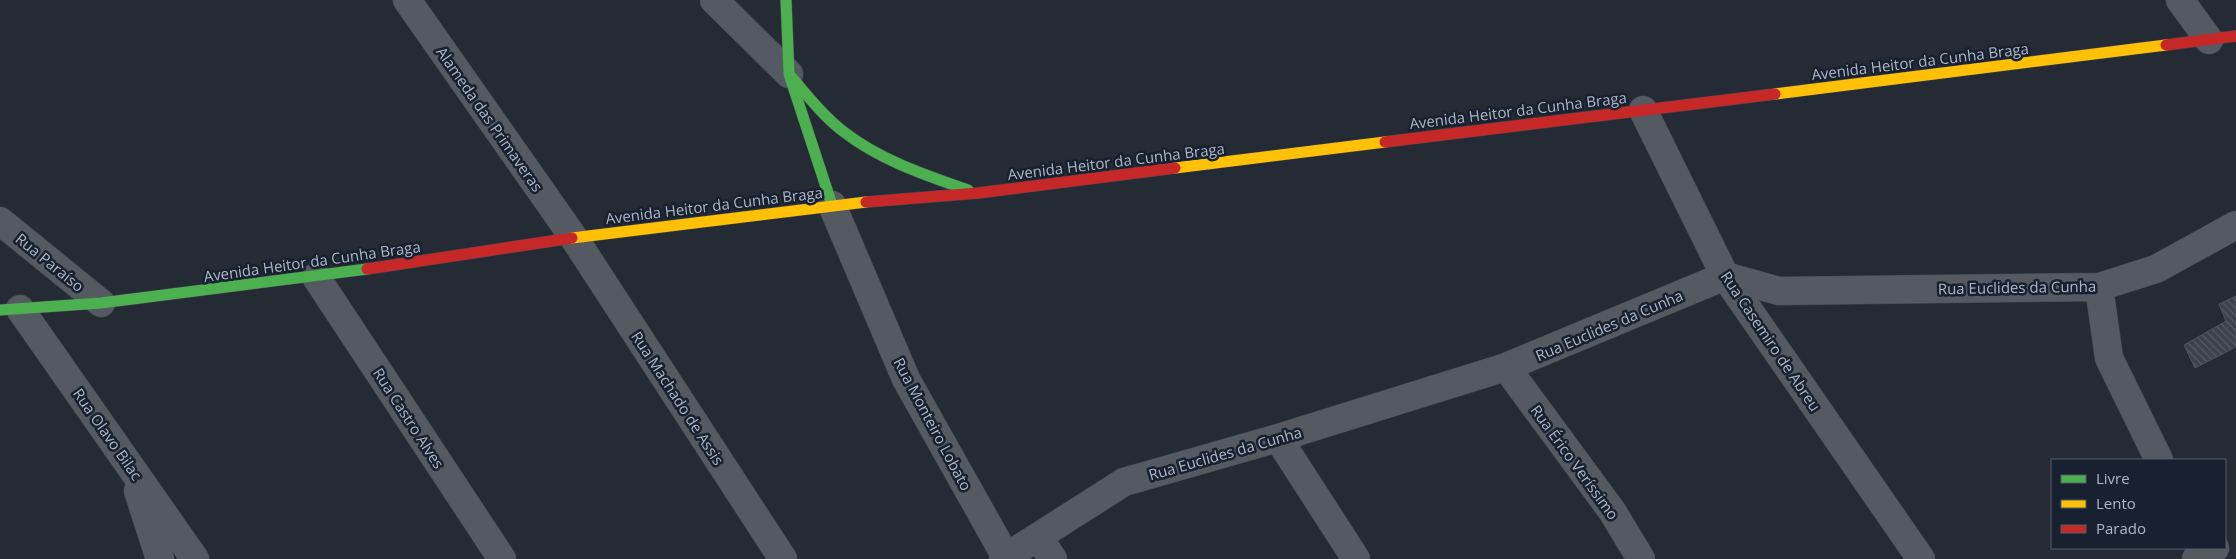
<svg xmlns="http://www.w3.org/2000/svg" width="2236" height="559" font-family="'Open Sans',sans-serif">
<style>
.building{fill:url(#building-back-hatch);stroke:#4c535c}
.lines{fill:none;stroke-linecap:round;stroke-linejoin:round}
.street-casing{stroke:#41464d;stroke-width:29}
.fast-casing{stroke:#41464d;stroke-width:12}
.slow-casing{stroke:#41464d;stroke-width:12}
.jam-casing{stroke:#41464d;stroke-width:12}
.street{stroke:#545962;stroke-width:28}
.fast{stroke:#4caf50;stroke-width:11}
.slow{stroke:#ffc107;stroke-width:11}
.jam{stroke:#c62828;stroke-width:11}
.labels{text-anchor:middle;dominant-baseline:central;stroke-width:5;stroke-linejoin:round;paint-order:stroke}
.street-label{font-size:15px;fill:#adb7c7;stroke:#18212f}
</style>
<defs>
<pattern id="building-back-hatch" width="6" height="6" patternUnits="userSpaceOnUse" patternTransform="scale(1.25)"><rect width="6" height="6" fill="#3c424a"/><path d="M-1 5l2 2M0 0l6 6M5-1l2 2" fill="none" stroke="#565b63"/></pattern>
</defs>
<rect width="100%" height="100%" fill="#252b34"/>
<path class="building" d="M2236 296V347L2195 368 2184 345 2226 321 2219 304Z"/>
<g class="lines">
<g class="street-casing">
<path id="street" d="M407 0 574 238 783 559
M714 0 789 74
M2180 0 2209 40
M1643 110 1725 276 1921 559
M832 205 906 379 1006 557
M0 221 101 303
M316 277 502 559
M2099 287 2109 358 2159 460
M20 309 195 559
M1506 367 1612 511 1641 559
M1278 438 1356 559
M138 491 160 559
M1039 538 1053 559
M1003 559 1124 482 1278 438 1506 367 1725 276 1779 291 2099 287 2156 269 2236 225
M2196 559 2215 548"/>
</g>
<g class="fast-casing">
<path id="fast" d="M786 0 789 74 832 205
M789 74C806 94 823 116 844 132 880 160 925 175 968 190
M0 310 101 303 367 269"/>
</g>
<g class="slow-casing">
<path id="slow" d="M1775 94 2166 45
M1175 168 1385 142
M572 238 866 202"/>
</g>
<g class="jam-casing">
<path id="jam" d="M2166 45 2236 36
M1385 142 1775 94
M866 202 978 193 1175 168
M367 269 572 238"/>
</g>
<use href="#street" class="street"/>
<use href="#fast" class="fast"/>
<use href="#slow" class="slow"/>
<use href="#jam" class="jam"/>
</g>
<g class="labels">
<g class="street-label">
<text transform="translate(1920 61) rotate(-7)">Avenida Heitor da Cunha Braga</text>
<text transform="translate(1518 110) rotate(-7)">Avenida Heitor da Cunha Braga</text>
<text transform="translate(490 119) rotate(55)">Alameda das Primaveras</text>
<text transform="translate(1116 161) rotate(-7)">Avenida Heitor da Cunha Braga</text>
<text transform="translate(714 205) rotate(-7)">Avenida Heitor da Cunha Braga</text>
<text transform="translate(312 261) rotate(-8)">Avenida Heitor da Cunha Braga</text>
<text transform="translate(50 262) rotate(39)">Rua Paraíso</text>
<text transform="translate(2017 287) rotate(-1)">Rua Euclides da Cunha</text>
<text transform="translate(1609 325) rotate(-23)">Rua Euclides da Cunha</text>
<text transform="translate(1771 341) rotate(56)">Rua Casemiro de Abreu</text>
<text transform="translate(678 398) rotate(57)">Rua Machado de Assis</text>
<text transform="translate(409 418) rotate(57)">Rua Castro Alves</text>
<text transform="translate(933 424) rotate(62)">Rua Monteiro Lobato</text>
<text transform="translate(108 434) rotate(55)">Rua Olavo Bilac</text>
<text transform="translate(1225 453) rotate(-16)">Rua Euclides da Cunha</text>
<text transform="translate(1575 462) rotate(54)">Rua Érico Veríssimo</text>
</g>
</g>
<rect x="2051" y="459" width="175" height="90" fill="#18212f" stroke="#545d6c"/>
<rect x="2061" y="475" width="25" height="8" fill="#4caf50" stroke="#545d6c"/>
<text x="2096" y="484" font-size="15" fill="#adb7c7">Livre</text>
<rect x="2061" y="500" width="25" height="8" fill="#ffc107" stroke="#545d6c"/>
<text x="2096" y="509" font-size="15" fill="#adb7c7">Lento</text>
<rect x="2061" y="525" width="25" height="8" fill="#c62828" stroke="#545d6c"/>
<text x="2096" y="534" font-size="15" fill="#adb7c7">Parado</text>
</svg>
